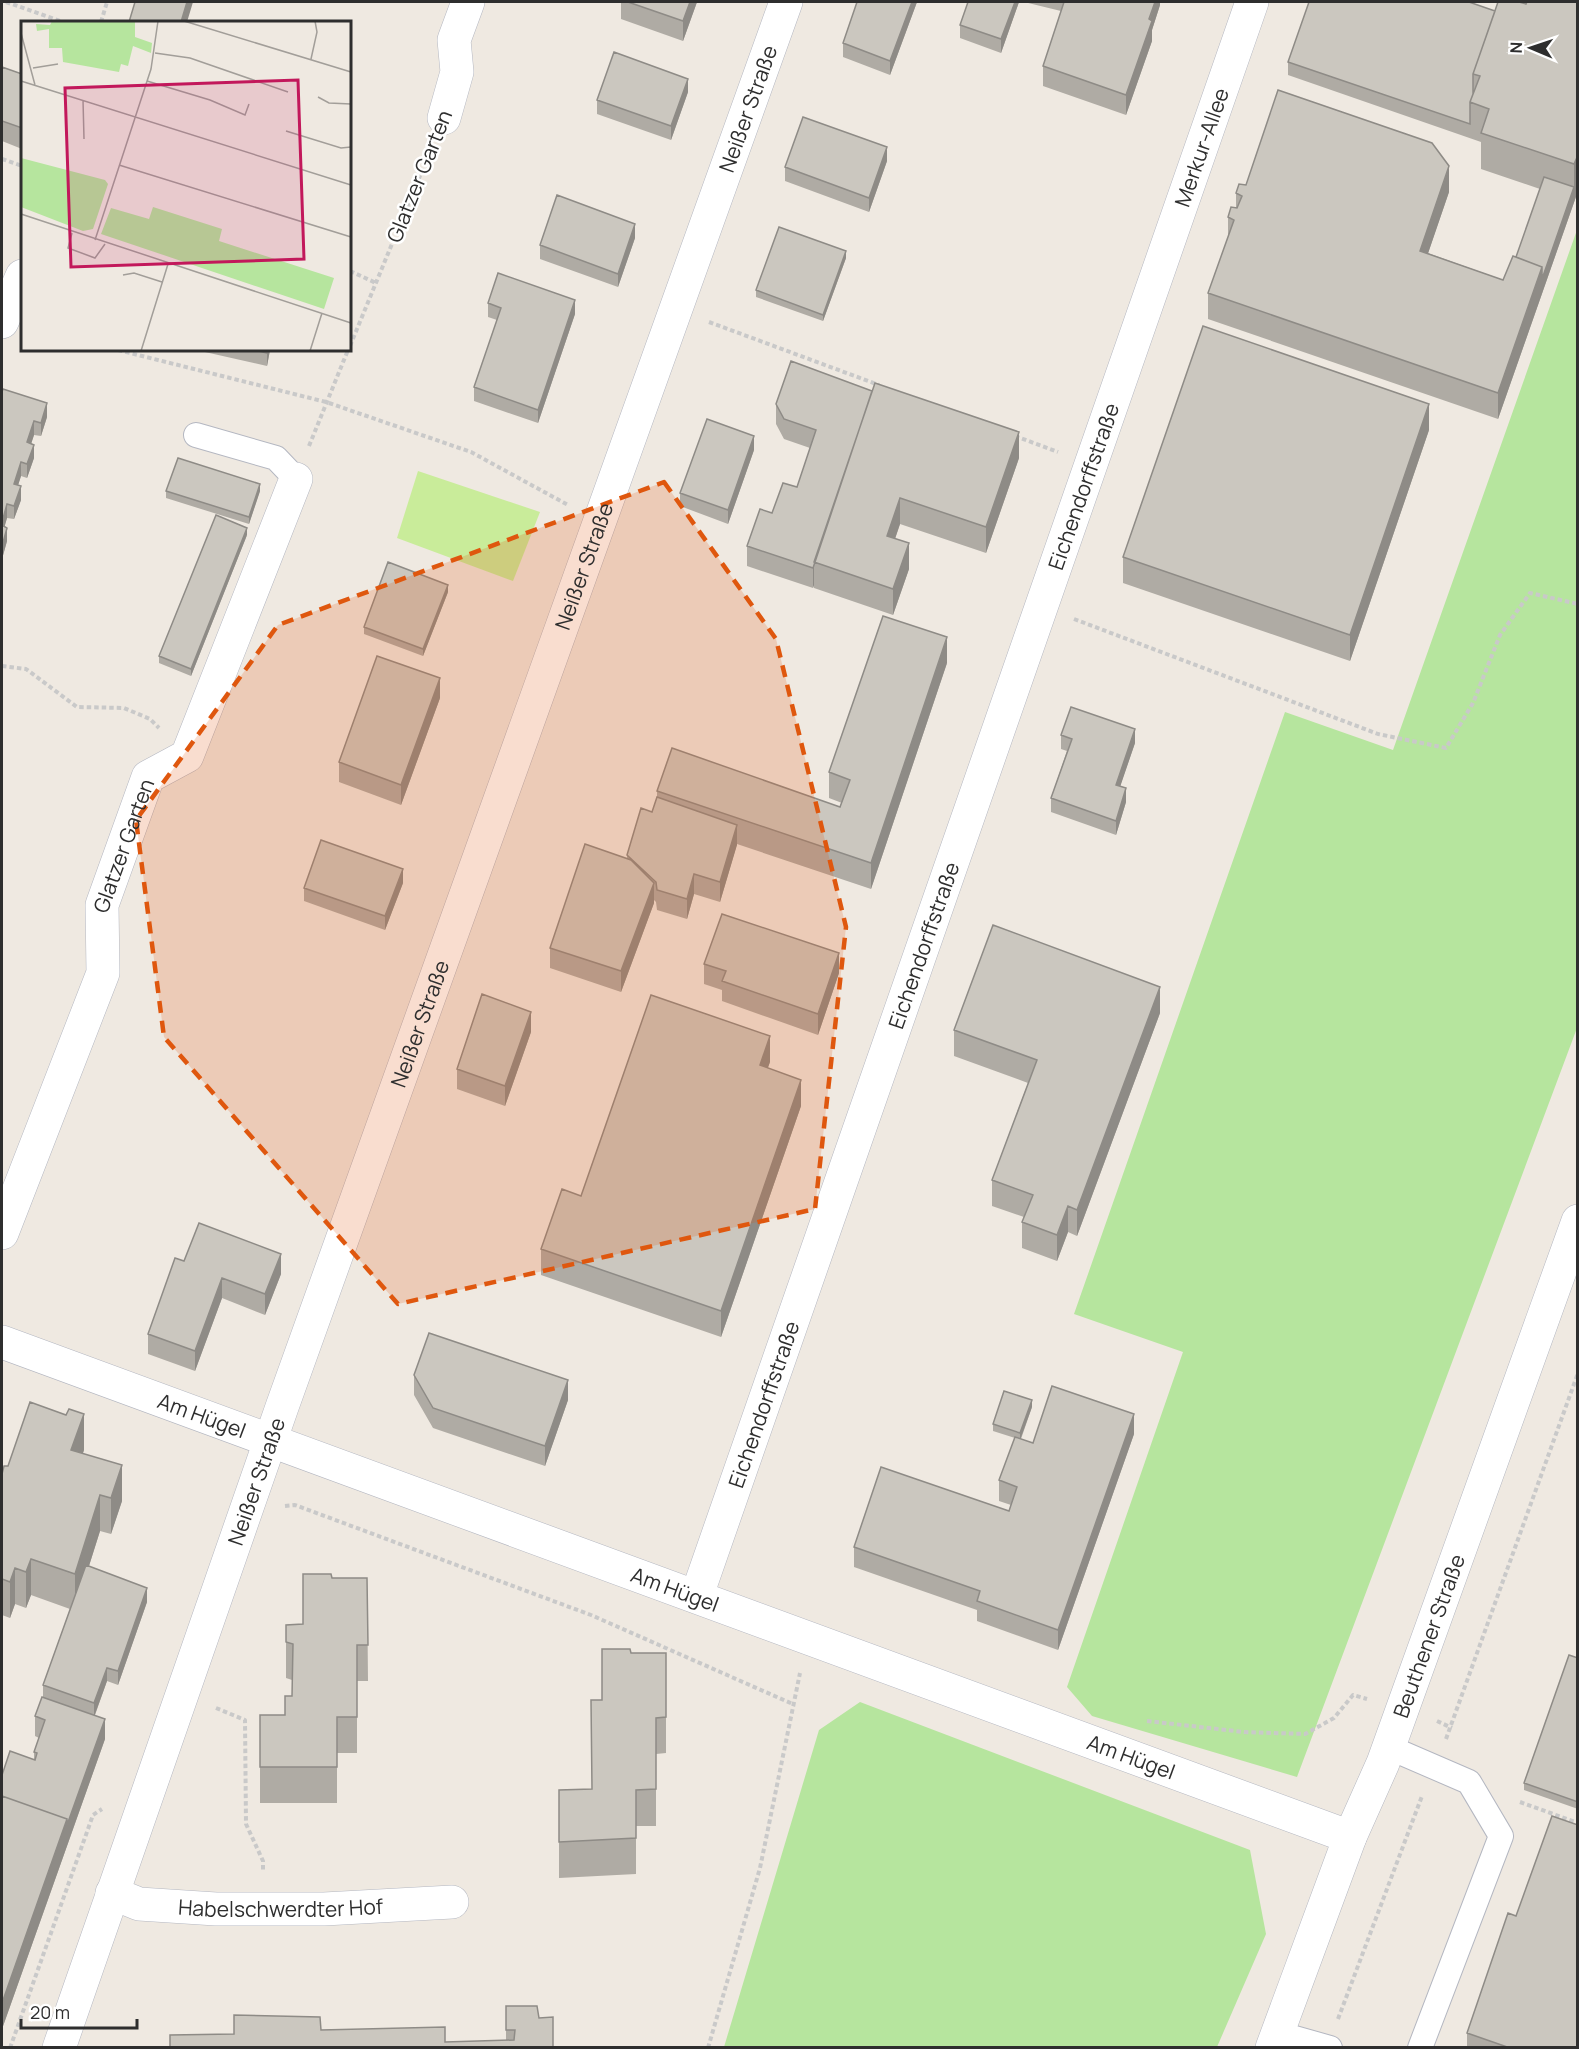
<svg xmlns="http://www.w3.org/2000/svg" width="1579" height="2049" font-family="Manrope,sans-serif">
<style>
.green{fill:#b6e59e}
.pitch{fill:#c9ec9a}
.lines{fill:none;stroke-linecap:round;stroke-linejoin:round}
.service-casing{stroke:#b4b7c1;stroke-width:26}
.minor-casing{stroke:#b4b7c1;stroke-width:34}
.secondary-casing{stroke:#b4b7c1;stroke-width:34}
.path{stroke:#c9c9c9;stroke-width:4;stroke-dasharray:4.5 3;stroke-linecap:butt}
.service{stroke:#fff;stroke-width:24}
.minor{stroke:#fff;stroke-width:33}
.secondary{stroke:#fff;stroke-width:33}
.wall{fill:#afaba4}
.shaded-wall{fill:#8e8b86}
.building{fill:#cbc7bf;stroke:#8e8b86;stroke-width:1.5}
.marked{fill:#df570e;fill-opacity:0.2;stroke:#df570e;stroke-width:4.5;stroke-dasharray:12 8;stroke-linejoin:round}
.labels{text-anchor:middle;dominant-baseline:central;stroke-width:5;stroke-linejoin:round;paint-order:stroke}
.street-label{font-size:21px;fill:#2e2e2e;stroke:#fff}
.inset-road{fill:none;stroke:#a29e99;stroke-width:1.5}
.view{fill:#c2185b;fill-opacity:0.15;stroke:#c2185b;stroke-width:3}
.inset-edge{fill:none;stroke:#2e2e2e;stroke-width:3}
</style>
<rect width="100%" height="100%" fill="#efe9e1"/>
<path class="green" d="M1577 230V1028L1297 1777 1092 1716 1067 1687 1183 1352 1074 1314 1285 712 1393 750Z
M860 1702 1250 1850 1266 1934 1217 2047H724L819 1730Z"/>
<path class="pitch" d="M418 471 540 512 513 581 397 538Z"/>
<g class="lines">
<g class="service-casing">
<path id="service" d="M196 435 276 458 296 479
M1388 1747 1469 1782 1501 1836 1420 2048
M1277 2033 1330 2048"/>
</g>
<g class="minor-casing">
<g id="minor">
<path d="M444 118 457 72 454 40 468 2"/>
<path d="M2 322 22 276"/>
<path id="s1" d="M2 1233 103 973 102 905 148 777 187 756 296 479"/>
<path id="s2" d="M2 1342 1350 1837"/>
<path id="s3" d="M697 1595 1252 2"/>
<path id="s4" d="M112 1893 139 1904 216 1909H324L452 1902"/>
<path id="s5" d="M59 2048 282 1407 786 2"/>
</g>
</g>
<g class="secondary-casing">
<g id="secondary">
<path id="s6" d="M1272 2048 1350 1837 1383 1763 1578 1221"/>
</g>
</g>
<path class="path" d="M6 2 63 22
M101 22 107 2
M2 159 22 166
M350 271 376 283
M709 322 879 385
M350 346 431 149
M118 350 326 402 471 452 568 505
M1015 436 1058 452
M309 446 348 350
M1074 619 1378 734 1446 748 1473 703 1500 635 1530 593 1578 604
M2 666 26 669 77 707 124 708 150 719 159 728
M285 1506 295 1505 591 1615 795 1705
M216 1708 245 1720 246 1824 263 1861V1872
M1147 1721 1244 1732 1305 1734 1334 1718 1353 1695 1367 1699
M1437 1721 1452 1728
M1446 1739 1578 1373
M1520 1802 1578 1823
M1338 2019 1422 1796
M10 2048 93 1815 102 1809
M708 2048 760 1868 800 1673"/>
<use href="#service" class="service"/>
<use href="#minor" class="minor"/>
<use href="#secondary" class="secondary"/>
</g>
<path class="wall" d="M621 2H697L683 41 621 19Z
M857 2H917L890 75 843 57V43Z
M1019 2 1001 53 960 38V25Z
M1024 2H1160V5L1152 30V41L1126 115 1043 86V66L1061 11Z
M1578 2V191L1498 419 1208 319V293L1228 237V217L1236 208V193L1449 192 1428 253 1503 280 1516 257 1540 189 1481 169V142L1288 75V62L1526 4Z
M2 67 22 74V149L2 141Z
M688 92 671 140 597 114V100Z
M887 161 869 212 785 181V167Z
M635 238 618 287 540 259V245Z
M846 258 823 321 756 297V290Z
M488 303 575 314 538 423 474 401V387L497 320 488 317Z
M196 350H270L267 366Z
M2 392 47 417 41 436 34 435 31 444 34 458 27 478 21 476 18 485 21 500 14 519 7 518 4 527 7 541 2 559Z
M776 404 1019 458 986 553 900 524 895 539 909 569 893 615 814 588V585L813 588 747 566V546L772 513 797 487 810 448 784 439 776 424Z
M1429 430 1350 661 1123 583V557Z
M754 450 728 524 680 506V493Z
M166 491H260L249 524 166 498Z
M247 535 191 676 159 663V656Z
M448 592 423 656 364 634V627Z
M947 663 871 889 737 844 720 902 694 894 687 919 657 910 656 902 654 900V903L621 992 550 968V948L627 859V855L652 812 657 797V791L840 807 842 803 829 798V772Z
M440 698 401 805 339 782V762Z
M1061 735 1135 743 1120 786 1126 802 1116 835 1051 812V798L1067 751 1061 749Z
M403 883 385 930 304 901V888Z
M704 964 839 973 818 1035 722 1001V990L704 984Z
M1160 1013 1077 1236 1068 1232 1057 1261 1022 1248V1222L1024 1217 992 1206V1180L1028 1083 954 1056V1030Z
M531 1032 505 1106 457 1089V1069Z
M770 1062 767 1068 801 1106 721 1337 541 1275V1249L581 1196Z
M184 1261 281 1274 265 1315 222 1298 195 1371 148 1354V1334Z
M414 1375 568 1400 545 1466 433 1428 414 1395Z
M1032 1407 1021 1439 1033 1443 1134 1434 1058 1650 977 1621V1610L854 1567V1547L1009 1511 1011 1505 999 1501V1480L1015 1438 993 1431V1424Z
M84 1450 83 1453 122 1501 111 1534 100 1531 89 1566 147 1602 118 1685 107 1681 95 1715 105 1739 2 2029V1768V1773L34 1760V1752L39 1738 35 1736V1716L43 1697V1685L70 1609 31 1595 26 1608 15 1604 10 1618 2 1615V1474Z
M332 1578H367L368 1681H357V1753H337V1803H260V1715H285L292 1696V1680L286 1678V1625L303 1624Z
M631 1653H666V1753L656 1754V1826H636V1874L559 1878V1790L592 1789 602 1700Z
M1578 1658V1809L1524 1790V1783Z
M1516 1916 1578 2048H1467V2033Z
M506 2006 539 2018 553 2048 234 2034 321 2030 445 2042 506 2041Z"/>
<path class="shaded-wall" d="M187 2H193L187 22H181Z
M690 2H697L683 41V21Z
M912 2H917L890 75V61Z
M1015 2H1019L1001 53V39Z
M1155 2H1160V5L1152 30V41L1126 115V95Z
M688 79V92L671 140V126Z
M887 147V161L869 212V198Z
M1578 155V191L1498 419V393L1542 267 1574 187V164Z
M1449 166V192L1420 277V251Z
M635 224V238L618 287V274Z
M846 251V258L823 321V315Z
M575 300V314L538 423V410Z
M267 350H270L267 366Z
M47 403V417L41 436V423Z
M1429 404V430L1350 661V635Z
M34 421V435L27 456V442Z
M1019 432V458L986 553V527Z
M754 436V450L728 524V510Z
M34 445V458L27 478V464Z
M21 462V476L14 498V484Z
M260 484V491L249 524V517Z
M21 486V500L14 519V506Z
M900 498V524L887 562V536Z
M7 504V518L2 536V522Z
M7 528V541L2 559V546Z
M247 528V535L191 676V669Z
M909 543V569L893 615V589Z
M814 565V585L813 588V568Z
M448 585V592L423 656V649Z
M947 637V663L871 889V863Z
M440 678V698L401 805V785Z
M1135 729V743L1116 799V785Z
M1126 788V802L1116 835V821Z
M737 825V845L720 902V882Z
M403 869V883L385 930V916Z
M694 874V894L687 919V899Z
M654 883V903L621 992V971Z
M839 953V973L818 1035V1014Z
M1160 987V1013L1077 1236V1210Z
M531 1012V1032L505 1106V1086Z
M770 1036V1062L760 1091V1065Z
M801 1080V1106L721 1337V1311Z
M1068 1206V1232L1057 1261V1235Z
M281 1254V1274L265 1315V1294Z
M222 1278V1298L195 1371V1351Z
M568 1380V1400L545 1466V1446Z
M1032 1400V1407L1020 1440V1433Z
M84 1414V1450L71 1486V1450Z
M1134 1414V1434L1058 1650V1630Z
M122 1465V1501L111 1534V1498Z
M100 1495V1531L75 1610V1574Z
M31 1559V1595L26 1608V1572Z
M15 1568V1604L10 1618V1582Z
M147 1588V1602L118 1685V1671Z
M107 1668V1681L94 1717V1703Z
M105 1719V1739L2 2029V2003L67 1819Z"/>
<path class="building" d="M135 2H187L181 22H129Z
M628 2H690L683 21Z
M857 2H912L890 61 843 43Z
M968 2H1015L1001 39 960 25Z
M1064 2H1155L1149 19 1152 21 1126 95 1043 66Z
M1309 2H1469L1495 11 1473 74V94L1470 102V124L1288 62Z
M1498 2H1519L1526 4 1527 2H1578V155L1574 164 1481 133 1489 109 1470 102 1480 76 1473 74Z
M614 52 688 79 671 126 597 100Z
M2 67 22 74V128L2 121Z
M1278 90 1432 143 1449 166 1420 251 1503 280 1513 256 1542 267 1498 393 1208 293 1234 220 1228 217 1231 207 1237 208 1242 196 1236 193 1239 184 1246 185Z
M803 117 887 147 869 198 785 167Z
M1544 177 1574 187 1542 279V267L1516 257Z
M557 195 635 224 618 274 540 245Z
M779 227 846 251 823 315 756 290Z
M498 273 575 300 538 410 474 387 501 308 488 303Z
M1203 326 1429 404 1350 635 1123 557Z
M254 350H267V353Z
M791 361 872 391 813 568 747 546 760 509 772 513 783 483 797 487 816 430 784 419 776 404Z
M875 383 1019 432 986 527 900 498 887 536 909 543 893 589 814 562Z
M3 389 47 403 41 423 34 421 27 442 34 445 27 464 21 462 14 484 21 486 14 506 7 504 2 522V392Z
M707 419 754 436 728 510 680 493Z
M178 458 260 484 249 517 166 491Z
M216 515 247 528 191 669 159 656Z
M2 525 7 528 2 546Z
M388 562 448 585 423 649 364 627Z
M883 616 947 637 871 863 657 791 672 748 840 807 850 780 829 772Z
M377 656 440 678 401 785 339 762Z
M1071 707 1135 729 1116 785 1126 788 1116 821 1051 798 1072 739 1061 735Z
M657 797 737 825 720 882 694 874 687 899 657 890 656 882 627 855 641 808 652 812Z
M321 840 403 869 385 916 304 888Z
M585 844 631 860 654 883 621 971 550 948Z
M722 914 839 953 818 1014 722 981 726 971 704 964Z
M993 925 1160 987 1077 1210 1068 1206 1057 1235 1022 1222 1033 1195 992 1180 1037 1060 954 1030Z
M482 994 531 1012 505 1086 457 1069Z
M651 995 770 1036 760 1065 801 1080 721 1311 541 1249 562 1189 581 1196Z
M199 1223 281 1254 265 1294 222 1278 195 1351 148 1334 175 1258 184 1261Z
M429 1333 568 1380 545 1446 433 1408 414 1375Z
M1052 1386 1134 1414 1058 1630 977 1601 980 1591 854 1547 881 1467 1009 1511 1017 1487 999 1480 1015 1437 1033 1443Z
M1004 1391 1032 1400 1020 1433 993 1424Z
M30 1402 66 1415 69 1409 84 1414 71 1450 122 1465 111 1498 100 1495 75 1574 31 1559 26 1572 15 1568 10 1582 2 1579V1474L4 1466H8Z
M86 1565 147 1588 118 1671 107 1668 94 1703 43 1685Z
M303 1574H331L332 1578H367L368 1645H357V1717H337V1767H260V1715H285V1696H292L293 1644 286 1642V1625L303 1624Z
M602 1649H630L631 1653H666V1717L656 1718V1789L636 1790V1838L559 1842V1790L592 1789 591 1700H602Z
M1569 1655 1578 1658V1802L1524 1783Z
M42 1697 105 1719 67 1825V1819L2 1796V1775L10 1751 35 1760 37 1753 34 1752 45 1720 35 1716Z
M2 1796 67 1819 2 2003Z
M1552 1816 1578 1825V2048H1510L1467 2033 1508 1913 1516 1916Z
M506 2006H537L539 2018 553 2017V2048H170V2035L234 2034V2015L320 2017 321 2030 445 2027V2042L514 2040 515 2030H506Z"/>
<path class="marked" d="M664 482 776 639 846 927 815 1209 398 1304 164 1037 136 820 278 625Z"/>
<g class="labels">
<g class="street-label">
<text stroke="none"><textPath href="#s5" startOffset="2058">Neißer Straße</textPath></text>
<text stroke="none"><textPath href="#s3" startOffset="1533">Merkur-Allee</textPath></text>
<text transform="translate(419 176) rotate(-68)">Glatzer Garten</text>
<text stroke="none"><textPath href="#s3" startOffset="1174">Eichendorffstraße</textPath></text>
<text stroke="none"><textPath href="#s5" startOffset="1572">Neißer Straße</textPath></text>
<text stroke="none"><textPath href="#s1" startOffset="410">Glatzer Garten</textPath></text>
<text stroke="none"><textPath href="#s3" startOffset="688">Eichendorffstraße</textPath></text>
<text stroke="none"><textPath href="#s5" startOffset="1086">Neißer Straße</textPath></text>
<text stroke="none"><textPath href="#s3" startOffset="202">Eichendorffstraße</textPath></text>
<text stroke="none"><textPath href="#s2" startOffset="213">Am Hügel</textPath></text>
<text stroke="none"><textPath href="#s5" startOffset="600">Neißer Straße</textPath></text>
<text stroke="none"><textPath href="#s2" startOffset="717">Am Hügel</textPath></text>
<text stroke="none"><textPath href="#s6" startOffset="441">Beuthener Straße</textPath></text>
<text stroke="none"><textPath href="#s2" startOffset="1203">Am Hügel</textPath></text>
<text stroke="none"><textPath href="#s4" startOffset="171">Habelschwerdter Hof</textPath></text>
</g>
</g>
<g transform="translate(21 21)">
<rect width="330" height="330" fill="#efe9e1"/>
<path d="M31 0H114V16L131 22 130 32 112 25 107 45 100 43 98 51 42 41 41 27H28V8L16 10 15 3 29 4ZM0 137 84 159 87 163 72 208 62 210 0 186ZM132 186 201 208 198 220 313 257 303 288 80 213 90 187 128 198Z" fill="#b6e59e"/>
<path class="inset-road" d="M163 0 330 51M0 12 14 64M134 32 169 37 267 71M290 38 296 11 294 0M12 47 37 43M0 60 330 164M126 60 189 79 224 94 228 83M297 76 308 82 330 83M62 79 63 118M265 110 320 127 330 126M98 144 330 216M0 193 330 302M51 212 47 227 74 237 84 223M74 219 130 48 137 0M102 254 113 252 141 261M120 330 147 243M289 330 301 292"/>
<path class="view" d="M277 59 283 238 50 246 44 67Z"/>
<rect width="330" height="330" class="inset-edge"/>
</g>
<rect width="1579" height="2049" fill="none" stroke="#2e2e2e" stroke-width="6"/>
<g transform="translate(1531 48) rotate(272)" stroke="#ffffff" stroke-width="4.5" paint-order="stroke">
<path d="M0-4.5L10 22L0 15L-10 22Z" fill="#2e2e2e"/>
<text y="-9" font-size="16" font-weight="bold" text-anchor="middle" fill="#2e2e2e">N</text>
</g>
<path d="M21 2019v9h116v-9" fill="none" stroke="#2e2e2e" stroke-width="3"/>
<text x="30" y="2019" font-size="18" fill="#2e2e2e" stroke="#ffffff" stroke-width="4.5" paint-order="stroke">20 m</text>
</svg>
